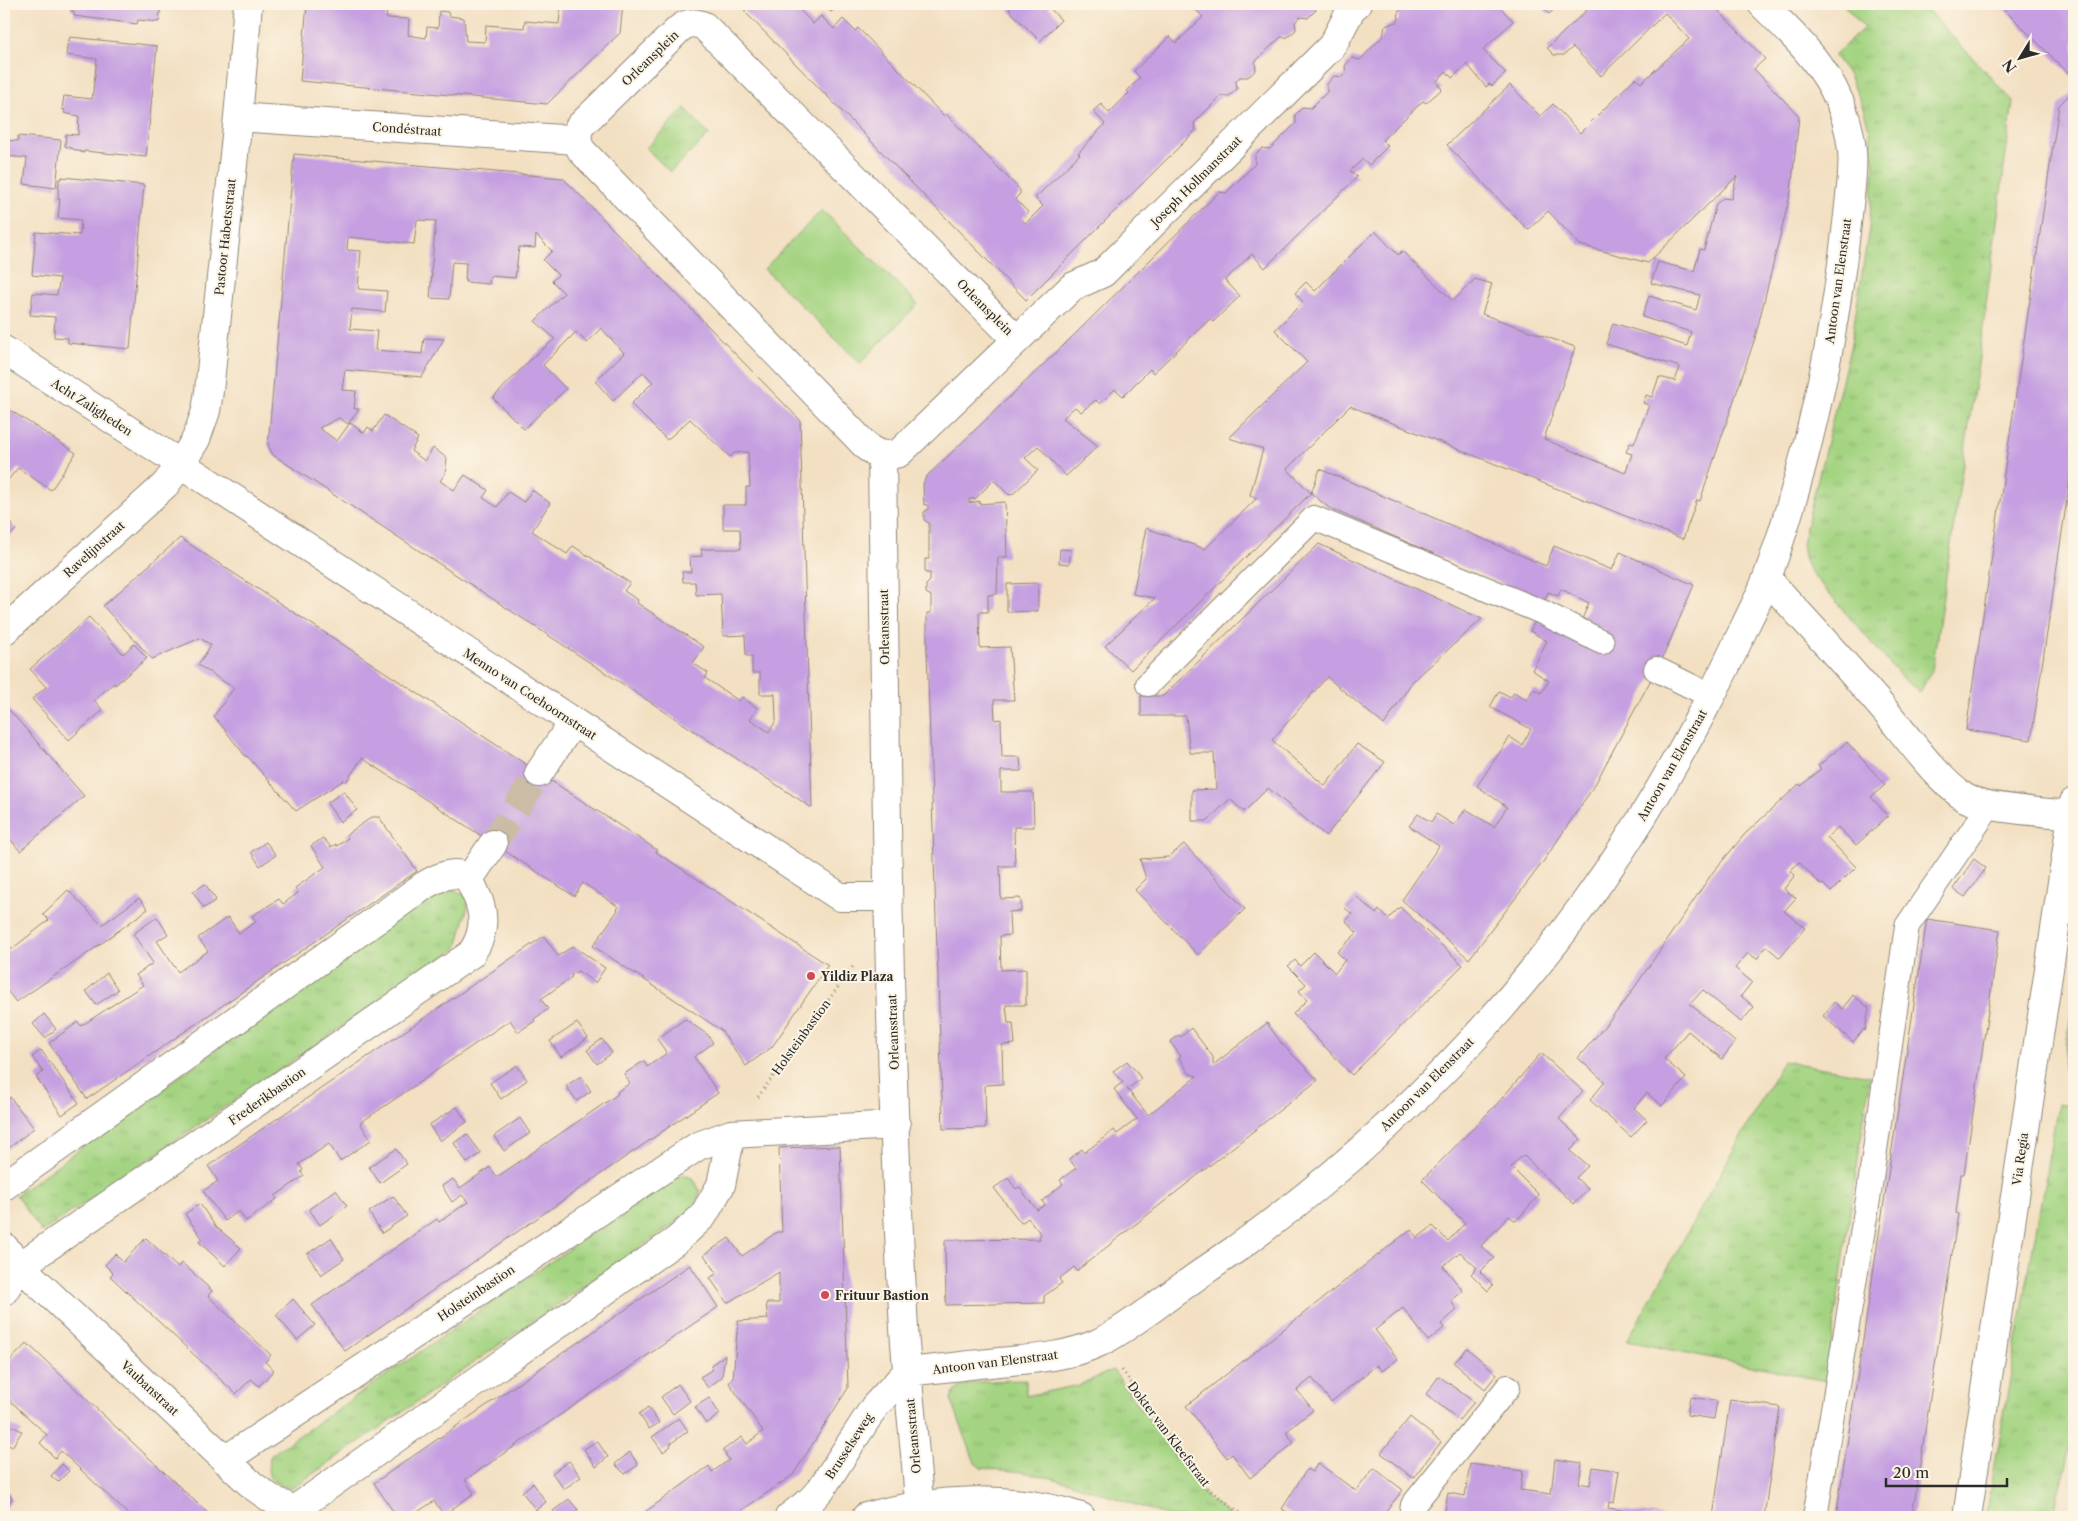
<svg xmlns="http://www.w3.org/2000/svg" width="2078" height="1521" font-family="'Libre Caslon Text',serif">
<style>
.grass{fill:url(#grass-tufts);stroke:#688056}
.garden{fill:#a4d482;stroke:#688056}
.building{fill:#c59fe1;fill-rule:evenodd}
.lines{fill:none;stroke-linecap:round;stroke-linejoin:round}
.minor-tunnel{stroke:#cbbca5;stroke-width:28;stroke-dasharray:28 14;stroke-linecap:butt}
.service-casing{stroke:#8f8677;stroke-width:26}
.minor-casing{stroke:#8f8677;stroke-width:30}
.tertiary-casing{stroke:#8f8677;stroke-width:30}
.path{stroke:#8f8677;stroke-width:3;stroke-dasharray:1 4;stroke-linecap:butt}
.service{stroke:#fff;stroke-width:24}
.minor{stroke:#fff;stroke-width:28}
.tertiary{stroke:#fff;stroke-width:28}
.poi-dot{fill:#d1495b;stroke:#fcf5e5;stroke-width:2}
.labels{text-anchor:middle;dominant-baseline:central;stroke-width:4;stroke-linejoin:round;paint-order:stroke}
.street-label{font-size:12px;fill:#2b2b2b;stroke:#fcf5e5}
.poi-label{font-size:12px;font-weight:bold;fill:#2b2b2b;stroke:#fcf5e5;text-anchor:start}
</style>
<defs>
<pattern id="grass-tufts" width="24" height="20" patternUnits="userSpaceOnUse" patternTransform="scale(1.25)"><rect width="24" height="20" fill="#a4d482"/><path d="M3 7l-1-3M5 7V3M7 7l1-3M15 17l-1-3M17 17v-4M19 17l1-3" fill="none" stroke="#8db670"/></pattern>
</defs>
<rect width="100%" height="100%" fill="#fcf5e5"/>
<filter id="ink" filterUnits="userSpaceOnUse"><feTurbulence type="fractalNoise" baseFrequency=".02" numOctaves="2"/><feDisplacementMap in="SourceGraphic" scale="10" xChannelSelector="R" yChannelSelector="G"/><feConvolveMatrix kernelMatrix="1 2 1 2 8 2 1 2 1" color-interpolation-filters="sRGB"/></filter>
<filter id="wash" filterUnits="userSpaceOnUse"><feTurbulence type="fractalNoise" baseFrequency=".0096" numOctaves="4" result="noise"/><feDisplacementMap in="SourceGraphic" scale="20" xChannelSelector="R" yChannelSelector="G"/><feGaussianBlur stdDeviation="1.12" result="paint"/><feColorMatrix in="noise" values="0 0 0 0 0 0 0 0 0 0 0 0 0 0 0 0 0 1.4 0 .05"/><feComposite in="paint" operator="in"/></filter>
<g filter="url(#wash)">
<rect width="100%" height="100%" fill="#f3e0c3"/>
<path class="grass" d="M1843 4H1922L2013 101 1979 357 1932 670 1920 692 1903 679 1811 573 1805 561 1802 544 1851 344 1869 228 1874 169 1870 131 1860 99 1848 74 1834 55 1864 28Z
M685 108 709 135 670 172 646 148Z
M444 885 470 898 457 948 42 1232 16 1195Z
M2074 991V1074L2063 1071Z
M1783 1061 1870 1076 1826 1381 1627 1341Z
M2058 1104 2074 1107V1430L2053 1517H1986Z
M684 1175 694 1179 700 1191 696 1204 684 1217 291 1489C270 1483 264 1476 271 1455L644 1197 669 1180Z
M1113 1370 1205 1496 1232 1517H1171L1065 1481 1023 1472 981 1468 975 1463 951 1399C953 1394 954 1391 958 1389 971 1379 1008 1381 1026 1380V1396L1079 1385Z"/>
<path class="garden" d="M822 210 918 304 860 363 764 269Z"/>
<g id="blocks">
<path class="building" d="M71 4H161L159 22 138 20 137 24 74 16V11H71Z
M307 4H388L386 18 409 19 408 35 426 38 427 27 438 28 439 11 448 12 449 16 464 18 466 41 485 42 486 25 524 28 525 21 559 24 561 4H623L620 33 547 104 300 81Z
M745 4H805L799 9 813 24 821 16 834 29 843 19 855 31 858 28 944 116 946 114 1020 190V194L1015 199 1028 212 1022 220 1026 223 1043 206 1035 198 1080 154 1078 153 1105 124 1093 111 1101 104 1109 113 1129 93 1127 91 1140 78 1134 71 1170 36 1176 43 1203 17 1196 10 1202 4H1315L1316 10 1308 18 1300 17 1295 22 1296 30 1288 37H1281L1268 49 1255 62 1256 70 1248 77H1240L1236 81 1237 89 1229 96H1221L1194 123 1196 130 1026 300 745 12Z
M823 4H840L831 12Z
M1015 4H1046L1061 20 1040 41 1009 10Z
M1415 4H1497L1513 21 1483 50 1506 73 1492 86 1489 84 1486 87 1467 64 1452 78 1446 71 1436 82 1442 89 1426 103 1423 101 1382 140 1388 146 1369 165 1363 159 1350 171 1357 177 1265 268 1252 254 1225 280 1240 296 1213 322 1210 319 1153 373 1150 369 1123 396 1115 389 1100 404 1096 400 1081 412 1075 407 1063 418 1098 446 1066 476 1038 446 1025 458 1038 470 1013 494 1009 495 994 480 975 499H969V503L979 501V504L1005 502 1007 557H998L997 594 988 595V612H979L980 648 1010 647 1014 700H994L995 720 1001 719 1002 757H1020L1021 771H1001V792H1033L1034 827H1014L1015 866H1000L1001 899 1020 898 1021 901V911L1009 912 1010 935 1000 936 1001 970 1026 969V1005H1006L1008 1023H1013L1015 1044 1002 1045 1003 1084 985 1085 986 1128 943 1129 927 649V613H931V596L926 593V585L930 581V573H925V559H929V523L924 520V512L928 509V505H924L923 484 926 477 1068 341 1219 192 1226 193 1255 164V155L1262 148 1270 149 1296 123 1295 115 1303 107 1311 108 1327 92V84L1334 76 1342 77 1346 73 1345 66 1352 58 1360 60 1383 36 1385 26 1397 22 1399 19 1398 12 1406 5 1412 6Z
M1539 4H1555L1558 6 1549 14Z
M1593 4H1712L1765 59 1754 69 1799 116 1791 191 1755 338 1700 501 1697 500 1683 539 1350 406 1287 469 1311 493 1131 670 1105 646 1155 598 1133 594 1146 528 1205 549 1257 498 1250 495 1263 449 1229 438 1307 362 1275 330 1303 302 1295 293 1306 282 1315 291 1375 231 1398 255 1402 251 1453 301 1475 279 1492 284 1482 314 1575 347 1544 439 1625 473 1632 454 1626 452 1630 443 1634 444 1649 405 1643 403 1646 395 1652 397 1659 377 1675 381 1680 367 1606 344 1613 323 1687 346 1691 332 1642 317 1649 296 1696 310 1700 295 1651 283 1658 262 1694 271 1700 249 1704 250 1716 204 1723 198 1731 199 1737 176 1648 263 1580 245 1548 211 1528 230 1447 145 1510 85 1540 116 1553 104 1580 133 1635 78 1641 83 1689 39 1665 13 1601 76 1573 47 1564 55H1554L1547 48Z
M1999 4H2074V79Z
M70 37 157 46 146 157 84 151V153L65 146 66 134 78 135 79 116 64 113 65 110 62 109 64 96 92 99 97 59 66 55 68 40 69 41Z
M2074 90V452L2031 740 1966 730 2059 105Z
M18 136 61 140 56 188 24 184 27 158 4 156V140L18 141Z
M294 154 563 178 800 420 812 808 273 455 268 445ZM417 220 436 221 431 273H432L430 298 449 299 452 262 466 263 465 282 489 284 490 276 515 278 519 247 535 248 536 235 552 251 543 260 558 275 552 281 564 293 535 321 555 339 534 356 493 398 524 429 566 389 543 365 576 332 587 343 601 328 624 353 595 381 613 401 643 372 653 382 631 404 667 440 690 419 730 457 734 453 748 452 750 487H746V505H723V529H740L741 549H701L702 556 690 557 691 572H682L683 582H695L696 595 721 594 723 636 745 635 746 656H752V673H760V694H775L776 721 769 732 750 719 757 708 742 697 739 701 705 678 708 673 693 663 704 647 637 603 638 600 624 591 630 583 573 546 567 554 532 531 550 503 532 490 524 502 508 492 497 507 483 498 488 490 465 475 454 490 440 481 445 474 447 458 433 448 425 461 411 451 418 438 384 415 373 431 368 427 364 433 350 423 337 441 319 428 339 418 348 424 359 409H354L356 391 342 390 345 370 422 377 444 339 424 338 422 354 375 350 377 331 350 329 352 309 385 312 387 291 358 289 361 251 347 250 348 237 414 244Z
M62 177 144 185 130 349 68 343V338L54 337 55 317 30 315 33 293 57 295 60 278 32 275 36 232 80 235 81 220 58 218 60 199 58 200 59 179H61Z
M4 406 76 453 51 490 18 468 8 480 4 478Z
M1320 469 1546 566 1554 546 1612 570 1620 552 1694 585 1663 657 1594 786 1543 862 1469 959 1402 900 1439 846 1409 826 1418 814 1431 822 1436 814 1454 825 1466 809 1494 827 1507 807 1477 786 1510 737 1522 745 1531 729 1490 707 1499 691 1511 697 1514 692 1527 700 1533 689 1541 693 1549 681 1532 670 1547 641 1530 631 1536 620 1601 645 1607 631 1582 619 1589 603 1561 589 1558 596 1548 592 1544 602 1329 508 1311 493Z
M4 516 16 530 4 541Z
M180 538 657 850 656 852 828 965 772 1047 746 1066 721 1030 593 946 618 910 617 909 619 907 583 883 574 896 362 758 346 782 344 780 296 811 247 756 246 757 214 716 234 688 198 665 211 645 200 638 152 659 103 606Z
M1319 544 1482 619 1412 682 1384 725 1327 677 1272 740 1325 786 1357 744 1385 762 1326 836 1268 788 1244 812 1230 799 1207 821H1192V790L1216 789 1214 753H1190L1186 716H1141V696H1163Z
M1060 549 1071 550 1069 564 1059 563Z
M1038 583V611L1007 612V584Z
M89 617 123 654 134 644 147 658 115 685 114 683 94 700 103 710 69 740 32 699 46 687 30 669Z
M4 704 84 796 20 851 4 832Z
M1847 742 1885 785 1871 797 1888 816 1856 845 1838 827 1827 837 1856 867 1831 892 1823 884 1821 885 1799 862 1790 871 1795 875 1784 889 1796 898 1784 911 1805 928 1780 958 1766 946 1757 959 1748 953 1735 968 1752 982 1741 996 1754 1007 1741 1022 1703 990 1690 1004 1735 1042 1722 1059 1688 1031 1664 1059 1686 1078 1662 1106 1647 1093 1634 1108 1647 1120 1631 1137 1590 1100 1605 1082 1578 1058 1624 1003 1713 872 1745 834 1799 784 1801 786 1821 769 1818 766Z
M344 791 357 810 340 822 327 803Z
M372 817H379L417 871 87 1099 49 1043 78 1022 81 1026 143 985 136 975 153 963 133 934 157 917 168 934 157 941 178 972 208 951 198 938 228 917 239 933 256 922 252 916 279 899 283 904 298 893 295 888 325 867 311 846 323 838 331 847 336 844 337 846 348 838 346 835Z
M266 842 276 855 260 866 251 852Z
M1184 844 1245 909 1198 955 1135 890 1146 879 1140 859 1169 857Z
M1974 859 1986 868 1965 897 1953 889Z
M205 884 216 900 204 908 193 892Z
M68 890 102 925 139 898 148 909 84 956 16 1002 4 987V955L49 920 43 914Z
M1356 896 1376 914 1379 910 1388 919 1400 907 1463 965 1352 1075 1293 1014 1307 1000 1299 991 1306 984 1288 966 1295 960 1300 966 1314 952 1335 973 1345 960 1337 952 1357 933 1346 921 1352 914 1345 908Z
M1927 919 2000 930 1964 1174H1961L1956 1213 1958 1214 1912 1517H1836Z
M544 936 558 956 573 946 605 968 595 983 578 971 571 975 572 977 541 999 548 1009 534 1019 535 1021 518 1032 510 1020 360 1123 371 1140 340 1161 329 1144 299 1164 303 1170 301 1172 304 1176 275 1196 277 1199 246 1221 239 1211 225 1221 203 1191 218 1181 208 1166Z
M107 973 118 990 96 1005 86 991Z
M1853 995 1869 1008 1865 1031 1864 1029 1853 1042 1823 1016 1834 1002 1842 1009Z
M44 1014 56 1029 45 1038 33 1024Z
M685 1019 708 1035 713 1043 694 1057 718 1093 345 1351 312 1305 437 1219 439 1222 468 1202 462 1195 452 1202 442 1186 453 1179 460 1188 490 1167 497 1177 618 1094 617 1092 630 1083 624 1074 644 1061 647 1067 667 1053 657 1039Z
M577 1023 588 1038 561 1057 550 1041Z
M1267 1023 1282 1044 1318 1080 1079 1269 1077 1271 1074 1267 1059 1279 1062 1283 1044 1296V1303L946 1305 945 1240 1040 1239 1039 1237 1041 1234 1028 1218 1021 1223 994 1188 1008 1178 1016 1189 1019 1187 1037 1210 1045 1205 1042 1201 1063 1184 1060 1180 1076 1168 1069 1159 1082 1149 1084 1153 1114 1130 1117 1134 1137 1119 1114 1089 1123 1082 1113 1071 1127 1061 1136 1071 1141 1079 1127 1089 1148 1115 1197 1076 1190 1074 1179 1058 1181 1056 1170 1042 1179 1035 1181 1037 1191 1028 1213 1057V1065Z
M602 1039 612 1053 597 1064 587 1050Z
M41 1050 79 1103 62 1115 36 1077 43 1072 32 1057Z
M1541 1053 1583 1091 1559 1119 1581 1139 1570 1151 1588 1166 1576 1178 1588 1189 1574 1204 1523 1155 1511 1167 1539 1195 1516 1221 1509 1216 1481 1246 1494 1258 1480 1272 1493 1285 1488 1291 1471 1274 1477 1268 1460 1252 1443 1266 1463 1291 1451 1301 1457 1310 1441 1324 1444 1328 1428 1341 1403 1308 1375 1330 1398 1359 1382 1371 1377 1365 1331 1402 1312 1378 1297 1390 1313 1410 1286 1432 1294 1443 1250 1478 1232 1454 1227 1458 1186 1406 1411 1229 1417 1238 1433 1226 1448 1241 1465 1223 1422 1180 1496 1105Z
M517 1065 527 1080 501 1099 490 1083Z
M581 1076 591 1091 577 1101 566 1086Z
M10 1097 34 1128 4 1152V1099L6 1102Z
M457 1107 467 1122 440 1141 429 1125Z
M520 1118 530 1133 504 1151 494 1136Z
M467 1134 481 1153 467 1163 454 1143Z
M840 1146 848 1388 793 1475 732 1517H638L709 1466 712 1472 729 1460 723 1450 742 1437 747 1444 763 1431 729 1383 733 1378 738 1321 768 1319 766 1303H779V1272L727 1303 710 1278 717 1273 704 1255 729 1238 742 1256 777 1232H782L779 1148Z
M396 1149 407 1164 380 1183 369 1167Z
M336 1190 347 1206 320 1225 309 1209Z
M393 1196 407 1216 382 1233 369 1212Z
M200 1204 215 1226 241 1248 225 1266 199 1242 202 1238 185 1214Z
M146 1238 177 1267 182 1263 192 1272 212 1291 208 1296 271 1355 265 1362 274 1370 259 1386 251 1379 236 1394 110 1276 113 1273 105 1265 115 1254 123 1262Z
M331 1238 344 1259 321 1275 307 1254Z
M690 1265 718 1307 465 1480 474 1493 444 1515 434 1501 410 1517H397L374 1483Z
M293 1299 315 1325 297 1340 276 1315Z
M27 1343 84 1397 212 1517H131L61 1451 55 1458 40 1443 47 1435 4 1395V1367Z
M1467 1348 1497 1374 1485 1389 1454 1363Z
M725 1355 722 1377 708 1388 700 1377 713 1369 711 1365Z
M1439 1376 1474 1402 1459 1420 1426 1394Z
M678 1384 690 1401 673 1414 661 1397Z
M1690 1397 1717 1401 1714 1419 1687 1415Z
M709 1398 720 1414 706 1424 695 1407Z
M1730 1400 1780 1407 1764 1517H1713Z
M648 1407 659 1423 649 1429 639 1414Z
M1410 1417 1441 1442 1413 1478 1381 1453Z
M679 1418 688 1431 670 1444 671 1446 663 1452 652 1437Z
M4 1422 22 1431 12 1447 4 1442Z
M597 1441 608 1457 596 1467 584 1449Z
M630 1452 638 1465 625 1474 615 1464Z
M1555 1459 1582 1463 1579 1483 1590 1485 1593 1467 1619 1471 1614 1503 1609 1502 1608 1508 1666 1517H1444L1448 1493 1465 1496 1470 1464 1523 1471 1520 1490 1551 1494Z
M569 1461 581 1477 564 1489 552 1473Z
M1318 1463 1356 1491 1374 1468 1403 1490 1384 1513 1390 1517H1296L1282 1509 1307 1469 1312 1472Z
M62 1464 69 1471 58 1482 51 1476Z
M533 1483 546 1502 536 1510 522 1492Z
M4 1484 12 1499 4 1511Z
M569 1499 578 1510 568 1517H558L553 1511Z"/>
</g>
</g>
<g filter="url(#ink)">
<use href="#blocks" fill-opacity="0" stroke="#8f8677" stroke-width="1"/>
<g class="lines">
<path class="minor-tunnel" d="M493 844 539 773"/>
<g class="service-casing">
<path id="service" d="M1656 669 1711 696
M1148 684 1314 518 1542 612 1602 642
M1411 1517 1413 1505 1508 1387
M1815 1517 1868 1199 1907 926 1990 805"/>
</g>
<g class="minor-casing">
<path id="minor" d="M238 117 577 140
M1017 340 704 26C694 22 688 22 679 29L579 127 577 140 581 150 868 448C879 455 885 457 899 453L1072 287 1103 273 1332 46 1352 8 1357 4
M4 350 181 464 840 897H888
M882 456C886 741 887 1026 903 1310 906 1379 916 1448 920 1517
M1767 579C1808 623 1848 667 1887 713 1907 737 1939 781 1964 797 1983 809 2046 812 2072 815
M4 631 165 485 181 464 196 439 206 411 209 391 238 117 248 4
M539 773 573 722
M469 879 493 844
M4 1186 425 885C437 878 455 868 468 879 471 882 473 888 475 892 486 914 485 934 471 954L20 1266 4 1291
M4 1247 20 1266 253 1486 270 1498 306 1517
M907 1372C937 1369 968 1365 999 1362 1032 1359 1067 1357 1098 1343 1118 1334 1135 1320 1153 1308 1180 1288 1208 1268 1236 1249 1434 1107 1592 925 1704 709 1719 682 1732 654 1745 626 1753 609 1762 593 1768 575 1794 503 1813 427 1828 352 1836 307 1843 261 1848 215 1850 193 1854 171 1852 150 1850 129 1843 107 1833 88 1816 56 1788 30 1762 4
M225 1460 698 1146 731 1134 896 1125
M294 1510 677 1240 703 1216 721 1185 731 1134
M789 1517 811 1500 821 1489 875 1406 907 1372
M1967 1517 2074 802"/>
</g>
<g class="tertiary-casing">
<path id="tertiary" d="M866 1517C934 1498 1013 1494 1081 1517"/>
</g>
<path class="path" d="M758 1097 854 965
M1122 1370 1206 1487 1246 1517"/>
<use href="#service" class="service"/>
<use href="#minor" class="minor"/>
<use href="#tertiary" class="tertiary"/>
</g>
</g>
<g class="poi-dot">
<circle cx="811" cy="976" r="5"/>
<circle cx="825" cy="1295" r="5"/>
</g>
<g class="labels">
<g class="street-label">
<text transform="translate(650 58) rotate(-44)">Orleansplein</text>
<text transform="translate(407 129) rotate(4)">Condéstraat</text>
<text transform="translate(1196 181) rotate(-45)">Joseph Hollmanstraat</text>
<text transform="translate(225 237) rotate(-84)">Pastoor Habetsstraat</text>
<text transform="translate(1838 281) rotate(-82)">Antoon van Elenstraat</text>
<text transform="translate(985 307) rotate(45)">Orleansplein</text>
<text transform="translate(92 407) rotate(33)">Acht Zaligheden</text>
<text transform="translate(94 549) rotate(-42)">Ravelijnstraat</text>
<text transform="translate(884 627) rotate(-91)">Orleansstraat</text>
<text transform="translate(530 694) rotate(33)">Menno van Coehoornstraat</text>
<text transform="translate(1672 765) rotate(-60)">Antoon van Elenstraat</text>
<text transform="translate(893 1032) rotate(-92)">Orleansstraat</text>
<text transform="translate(801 1037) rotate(-54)">Holsteinbastion</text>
<text transform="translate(1427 1084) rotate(-45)">Antoon van Elenstraat</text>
<text transform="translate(267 1096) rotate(-35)">Frederikbastion</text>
<text transform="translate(2020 1159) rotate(-82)">Via Regia</text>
<text transform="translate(476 1293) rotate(-34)">Holsteinbastion</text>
<text transform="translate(995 1362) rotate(-7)">Antoon van Elenstraat</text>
<text transform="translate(150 1388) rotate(43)">Vaubanstraat</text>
<text transform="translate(1169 1434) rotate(53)">Dokter van Kleefstraat</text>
<text transform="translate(913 1436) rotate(-95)">Orleansstraat</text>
<text transform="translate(849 1446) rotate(-57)">Brusselseweg</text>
</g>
<g class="poi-label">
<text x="821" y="976">Yildiz Plaza</text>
<text x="835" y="1295">Frituur Bastion</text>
</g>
</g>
<rect width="2078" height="1521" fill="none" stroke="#fcf5e5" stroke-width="20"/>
<g transform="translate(2020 58) rotate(233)" stroke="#fcf5e5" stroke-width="4" paint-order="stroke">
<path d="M0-4L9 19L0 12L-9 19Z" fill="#2b2b2b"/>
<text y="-8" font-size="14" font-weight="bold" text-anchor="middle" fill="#2b2b2b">N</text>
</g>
<path d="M1886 1478v8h121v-8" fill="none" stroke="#2b2b2b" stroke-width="2.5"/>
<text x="1893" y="1478" font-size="15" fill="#2b2b2b" stroke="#fcf5e5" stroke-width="4" paint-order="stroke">20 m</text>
</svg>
